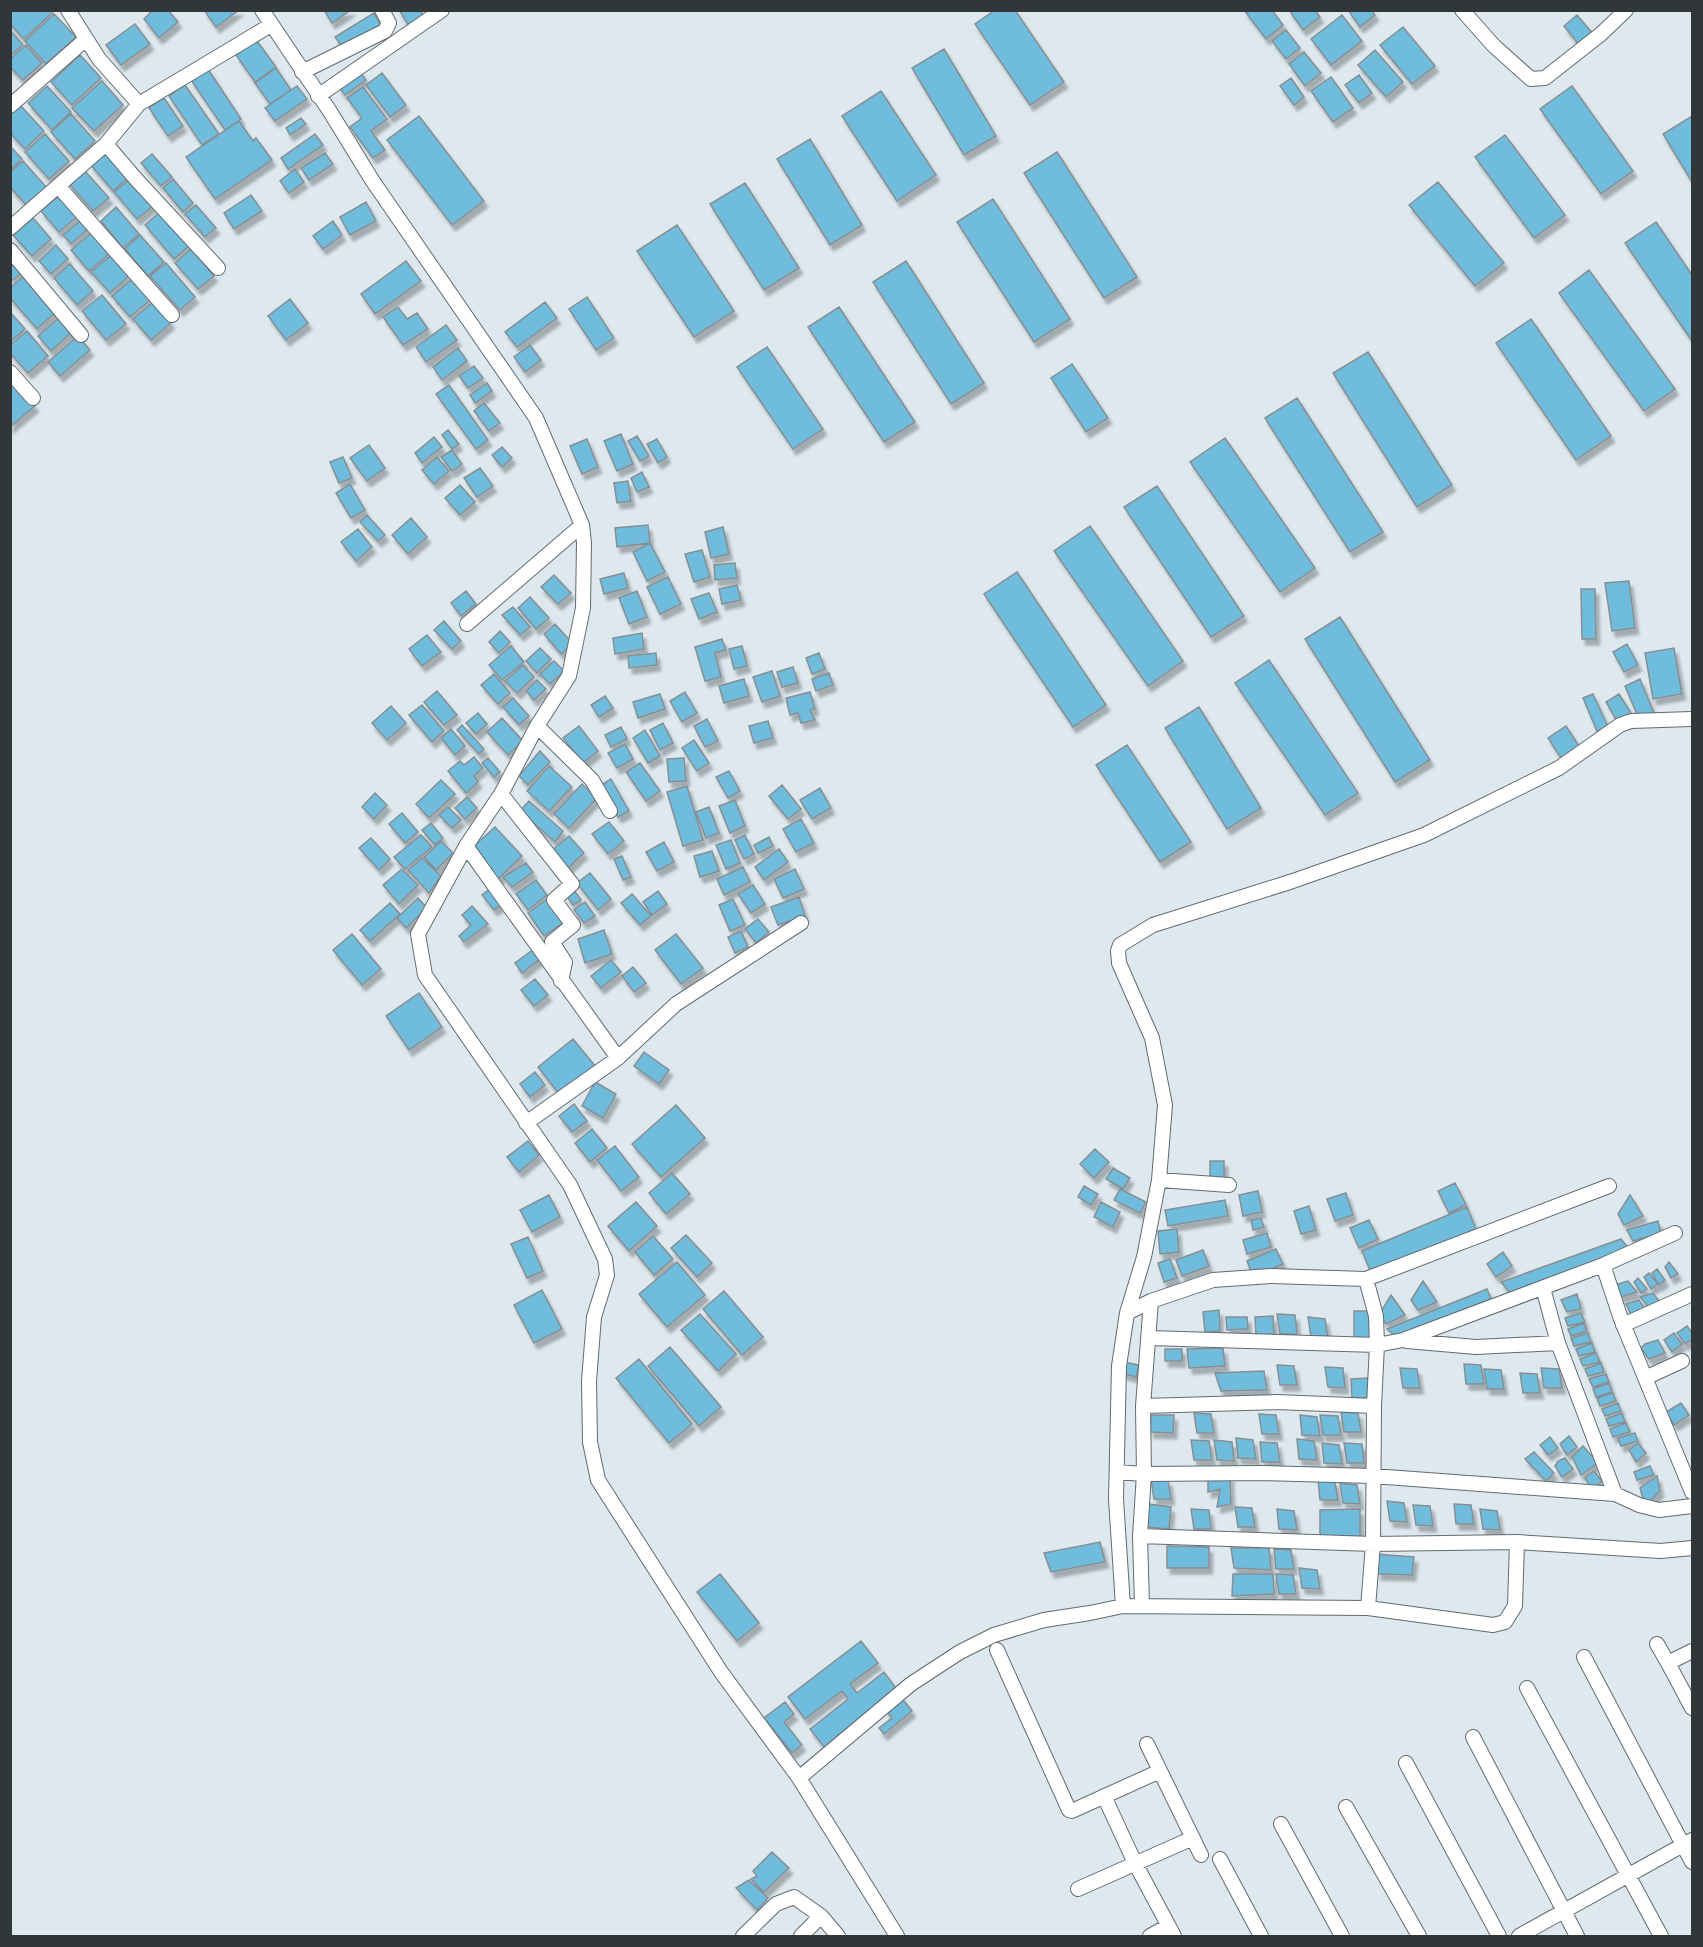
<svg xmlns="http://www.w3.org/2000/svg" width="1703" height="1947" font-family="'Work Sans',sans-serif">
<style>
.building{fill:#70bcdd;stroke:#858f94;stroke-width:1.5;filter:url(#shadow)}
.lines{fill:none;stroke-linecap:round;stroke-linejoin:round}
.street-casing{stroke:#616b70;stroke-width:16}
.street{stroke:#fff;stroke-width:14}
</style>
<defs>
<filter id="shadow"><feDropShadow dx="3.5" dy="6" stdDeviation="1.5" flood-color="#0004"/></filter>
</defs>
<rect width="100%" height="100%" fill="#dde9ee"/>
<path class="building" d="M10 10H52L53 12 24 39 10 24Z
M153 10H168L178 22 159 38 144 19Z
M204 10H239L216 27Z
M324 10H351L332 23Z
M399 10H420L424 16 409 26Z
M995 10H1015L1064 82 1030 105 975 24Z
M1244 10H1272L1283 25 1266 39Z
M1289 10H1315L1320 17 1303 30Z
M1348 10H1372L1375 15 1360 27Z
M374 13 381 25 343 48 335 37Z
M54 14 76 37 46 64 25 41Z
M1342 15 1362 41 1331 65 1311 39Z
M1577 15 1594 35 1580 46 1564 26Z
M135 24 150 44 121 65 106 45Z
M1403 27 1435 66 1412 84 1380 45Z
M10 30 23 45 10 56Z
M1286 30 1300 48 1286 59 1272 41Z
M257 41 276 67 255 82 236 55Z
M26 45 42 63 23 80 10 67V59Z
M944 49 996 136 964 155 912 68Z
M1375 50 1403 82 1386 97 1358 65Z
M1304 52 1321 73 1305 86 1289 64Z
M80 55 101 78 72 105 51 82Z
M276 68 291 90 270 104 255 83Z
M208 69 241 119 225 130 191 80Z
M359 70 366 80 345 95 338 86Z
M382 73 406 105 390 117 366 85Z
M1359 75 1372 93 1359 103 1345 85Z
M1331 77 1353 108 1333 122 1311 91Z
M1291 78 1304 97 1294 105 1280 86Z
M102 81 123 105 94 131 72 108Z
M185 85 219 134 202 145 169 96Z
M47 86 71 112 52 130 28 103Z
M297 86 307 99 275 121 265 108Z
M1572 86 1633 171 1601 194 1540 109Z
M363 87 387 119 371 131 385 150 373 158 350 127 362 118 347 98Z
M881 91 936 175 897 201 842 116Z
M164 98 183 126 168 136 149 108Z
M20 105 44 131 25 149 10 133V114Z
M71 114 95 141 75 159 51 132Z
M419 116 484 201 452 225 387 140Z
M1692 116V182L1663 134Z
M301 118 306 124 290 135 286 128Z
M239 121 253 141 256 138 272 160 215 199 186 157Z
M45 134 69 161 49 179 25 152Z
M315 134 323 145 288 169 281 158Z
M1505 135 1565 215 1534 238 1475 157Z
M810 139 862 225 830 245 777 159Z
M10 146 22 159 10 170Z
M106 150 129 177 113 191 90 164Z
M1057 152 1137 277 1104 298 1024 173Z
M325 153 333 164 309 180 301 168Z
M152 154 172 177 161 186 141 163Z
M23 161 47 188 27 206 10 187V172Z
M295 169 304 182 289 193 280 181Z
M85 171 109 198 93 211 70 185Z
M130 179 153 206 137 219 114 192Z
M173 179 193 203 183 212 163 188Z
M1438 182 1504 263 1475 286 1409 205Z
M745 183 799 268 764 290 710 204Z
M61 194 79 215 59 232 41 211Z
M251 195 262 211 234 229 224 213Z
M993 199 1070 319 1034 342 957 222Z
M366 202 376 221 350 235 340 217Z
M196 205 216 228 205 237 185 214Z
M116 207 139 234 123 248 101 221Z
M160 212 189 246 174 259 145 225Z
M33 218 51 239 32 256 13 235Z
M82 219 89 228 71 244 63 235Z
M333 221 342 235 323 249 313 236Z
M1656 222 1692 275V341L1625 243Z
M677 225 734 311 694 337 637 251Z
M91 233 109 254 89 271 71 250Z
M140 235 164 262 148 276 125 249Z
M56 245 68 259 51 274 39 261Z
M191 249 214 276 198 289 175 263Z
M111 255 129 276 110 293 91 272Z
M10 260 22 273 10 282Z
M406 261 421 281 375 314 361 294Z
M906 261 984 383 951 404 873 282Z
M166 263 195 297 180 310 150 276Z
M70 264 93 291 77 305 54 278Z
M1589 270 1675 389 1644 411 1559 293Z
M25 275 56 312 37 329 10 298V288Z
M132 279 150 300 130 317 112 296Z
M102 295 126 324 106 340 82 311Z
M587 297 614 338 596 350 569 309Z
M290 299 308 323 286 340 268 316Z
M153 302 171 323 151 340 133 319Z
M545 302 557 318 517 347 505 332Z
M398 307 407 319 417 313 428 329 403 345 383 317Z
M839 307 915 422 884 442 808 327Z
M10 312 25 329 10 342Z
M60 317 73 331 51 351 38 336Z
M1531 319 1611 436 1576 460 1496 343Z
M446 325 457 340 426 362 416 347Z
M27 331 48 356 28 373 10 353V345Z
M78 336 90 350 60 376 48 362Z
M530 345 541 360 525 372 514 357Z
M767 347 823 429 793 449 737 367Z
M458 348 467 361 442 380 433 367Z
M1368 352 1452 485 1417 507 1333 373Z
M1072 364 1108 418 1086 432 1051 378Z
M474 366 483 378 468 388 459 376Z
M11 378 35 406 10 427V379Z
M487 383 492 391 475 403 470 395Z
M449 385 488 440 476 449 436 394Z
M1297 398 1383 532 1350 552 1265 418Z
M484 403 500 423 489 431 474 411Z
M448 430 459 444 452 449 442 435Z
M621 434 633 464 617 471 604 441Z
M637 436 649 456 640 461 628 441Z
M434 437 442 447 422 463 415 453Z
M1225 438 1315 568 1280 592 1190 462Z
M587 439 598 467 582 474 570 446Z
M657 439 667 457 658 463 647 444Z
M369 445 385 468 367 481 350 458Z
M502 447 512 458 502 467 492 455Z
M452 450 462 464 452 471 441 457Z
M343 457 352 478 339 483 330 462Z
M437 457 449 471 434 484 422 470Z
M480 468 493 486 477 497 464 478Z
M642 472 649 487 637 492 631 478Z
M628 481 631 501 617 503 614 483Z
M350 484 365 510 351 518 336 493Z
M460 485 475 502 460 515 445 498Z
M1157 486 1244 616 1211 637 1124 507Z
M367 515 385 535 378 541 360 522Z
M411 518 427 537 408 554 392 535Z
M648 525 650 543 617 547 615 528Z
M1090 526 1183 661 1148 686 1054 551Z
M723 527 729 554 711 558 705 532Z
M358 529 372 547 356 561 341 542Z
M650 543 665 572 647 581 633 552Z
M702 550 710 577 694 582 685 554Z
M735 563 737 578 715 580 714 565Z
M1017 572 1106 705 1073 727 984 594Z
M624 573 628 588 604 594 600 579Z
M554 575 571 593 558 604 541 587Z
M668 577 681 604 660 614 647 587Z
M1629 581 1635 628 1612 631 1605 583Z
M737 585 741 600 722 604 719 589Z
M1581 589H1595L1596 639H1582Z
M466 591 476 604 461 616 451 603Z
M637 591 647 617 629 624 619 598Z
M709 593 717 612 699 619 691 599Z
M530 597 549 618 536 629 518 608Z
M513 607 530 627 520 635 502 615Z
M1340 617 1430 760 1395 782 1305 639Z
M444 621 461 641 452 649 434 630Z
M555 624 573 644 561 654 544 634Z
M500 631 510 642 499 653 489 642Z
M642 633 644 649 615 654 613 638Z
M427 635 441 652 422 666 409 649Z
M722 639 726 650 715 653 721 677 705 681 695 647Z
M1627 644 1638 665 1624 672 1613 652Z
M511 646 524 662 502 680 489 665Z
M742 646 747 666 734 669 729 649Z
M540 648 551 659 537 673 526 661Z
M1674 648 1682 694 1653 699 1645 653Z
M656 653 657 665 629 668 628 656Z
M819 653 825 669 812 674 806 658Z
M1269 660 1358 793 1325 815 1235 683Z
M554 661 564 671 550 684 540 674Z
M523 665 534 677 517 693 505 681Z
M793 667 798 683 782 687 777 672Z
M772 671 780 696 762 702 753 677Z
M829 673 833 685 816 691 812 679Z
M494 674 510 693 498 704 481 685Z
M744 679 749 696 724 703 719 686Z
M1640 679 1654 713 1639 719 1625 686Z
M537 680 546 689 534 700 526 691Z
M437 691 457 715 444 725 424 702Z
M685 692 697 713 682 722 670 701Z
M810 692 815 709 810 710 815 720 801 723 798 713 790 715 786 698Z
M660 694 665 709 638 718 633 702Z
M1593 694 1608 727 1597 731 1583 698Z
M1619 694 1631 713 1617 721 1606 702Z
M605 696 613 708 599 717 591 705Z
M513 698 529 716 519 725 503 707Z
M422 705 444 731 432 742 409 715Z
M391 706 406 723 387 740 372 723Z
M1199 707 1261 808 1227 829 1165 728Z
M478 713 487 724 476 734 466 723Z
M502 718 523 741 508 755 487 732Z
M707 719 718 741 705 747 694 726Z
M768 721 773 738 754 743 749 726Z
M663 723 673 743 660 750 650 730Z
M462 725 484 749 479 754 457 730Z
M579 726 598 751 583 763 563 738Z
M1566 726 1579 746 1561 758 1548 738Z
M621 727 627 739 611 747 605 735Z
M451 729 465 746 455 755 441 738Z
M645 730 660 756 648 763 633 738Z
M694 740 709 763 697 771 682 748Z
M625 744 633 759 617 768 608 753Z
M1127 745 1191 842 1160 862 1096 765Z
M540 751 550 762 528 785 519 776Z
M474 757 483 768 474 776 478 782 466 793 448 771 460 761 464 765Z
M488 758 500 772 494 777 482 763Z
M684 758 686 781 669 782 667 759Z
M640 763 660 791 646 801 626 772Z
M549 766 572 787 549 811 527 791Z
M729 771 740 791 728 798 716 777Z
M611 779 629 811 618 817 601 785Z
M441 780 455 794 429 818 416 804Z
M582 784 597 798 569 828 554 814Z
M782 785 801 809 788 819 769 796Z
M687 786 703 840 683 846 667 792Z
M820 788 831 808 812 819 800 800Z
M375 793 387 805 374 819 362 807Z
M467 797 477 808 465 819 455 808Z
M735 800 745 826 730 833 719 806Z
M529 801 563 831 555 842 520 811Z
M448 807 461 820 452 828 439 815Z
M709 807 719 833 706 838 696 812Z
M402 813 418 832 405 843 389 824Z
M801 819 814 843 796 852 783 829Z
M609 822 624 841 608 854 592 834Z
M431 823 443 838 435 845 422 830Z
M495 827 522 856 498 879 474 846Z
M421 835 432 847 405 869 394 857Z
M745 835 754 854 744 859 735 840Z
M569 836 584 853 567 869 551 851Z
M769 837 773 846 758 853 754 845Z
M371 838 390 859 379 870 359 848Z
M731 840 740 863 726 869 716 845Z
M441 841 453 853 436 870 424 857Z
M664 842 674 862 657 871 646 852Z
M779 849 788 862 764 880 755 867Z
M712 851 719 871 700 877 694 856Z
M622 856 631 877 623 880 614 859Z
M422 858 441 876 429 893 408 870Z
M526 863 533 872 512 887 503 877Z
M743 867 750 882 724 895 717 879Z
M402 869 418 885 399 904 383 885Z
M795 869 804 889 783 898 774 879Z
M590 873 611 899 598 910 577 883Z
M536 880 547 895 528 910 516 894Z
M753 885 765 904 751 913 738 894Z
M491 888 503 903 494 910 482 895Z
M574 890 581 900 573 905 566 895Z
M658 891 667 904 652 915 643 902Z
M632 894 651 916 640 925 621 903Z
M799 897 805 916 778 925 771 907Z
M418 898 427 908 406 928 397 918Z
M547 899 564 922 544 936 528 913Z
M733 899 745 925 730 931 719 905Z
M585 902 595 916 584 923 574 910Z
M390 903 400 914 370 941 360 930Z
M472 906 488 924 464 942 459 936 471 925 462 915Z
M758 919 769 932 756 943 745 929Z
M604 930 612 954 585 963 578 939Z
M741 931 748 947 735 953 728 937Z
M352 934 381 969 362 985 333 950Z
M676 934 703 968 681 984 655 950Z
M534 949 541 958 522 973 515 963Z
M611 960 621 972 601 988 591 976Z
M633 967 646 983 634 992 622 976Z
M535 979 548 995 534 1006 521 990Z
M419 993 442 1027 409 1050 386 1016Z
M573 1039 595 1066 559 1094 538 1067Z
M644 1052 669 1070 659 1084 634 1066Z
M535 1072 545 1085 530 1097 520 1084Z
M595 1082 616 1094 603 1118 582 1106Z
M574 1104 587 1121 572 1132 559 1116Z
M676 1105 705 1138 661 1177 632 1144Z
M592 1129 607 1148 590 1162 575 1143Z
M528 1141 539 1155 519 1172 507 1157Z
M615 1146 639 1177 621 1191 597 1160Z
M1095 1149 1109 1162 1094 1178 1080 1164Z
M1210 1161H1224V1178H1210Z
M1113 1168 1130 1178 1123 1189 1106 1179Z
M672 1173 690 1194 666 1214 649 1193Z
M1455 1183 1466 1205 1449 1213 1438 1191Z
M1084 1186 1098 1194 1091 1205 1078 1197Z
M1120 1189 1146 1202 1140 1213 1114 1200Z
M1258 1191 1262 1212 1243 1216 1239 1195Z
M1346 1193 1353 1215 1335 1221 1327 1199Z
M549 1195 560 1217 532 1232 520 1210Z
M1630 1195 1643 1216 1624 1225 1618 1214Z
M1225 1200 1228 1216 1168 1226 1165 1210Z
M636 1202 657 1226 629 1251 608 1226Z
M1101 1202 1120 1212 1113 1227 1094 1217Z
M1309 1206 1316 1230 1301 1234 1294 1211Z
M1467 1207 1476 1229 1371 1273 1362 1251Z
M1261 1218 1264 1227 1253 1230 1251 1220Z
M1369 1220 1378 1239 1359 1248 1350 1228Z
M1658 1221 1661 1233 1633 1241 1627 1230Z
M1177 1229 1179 1252 1160 1254 1158 1231Z
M1267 1233 1271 1247 1247 1254 1243 1240Z
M686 1235 712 1263 697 1277 671 1248Z
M653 1236 673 1259 654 1275 635 1252Z
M528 1237 543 1271 527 1278 511 1244Z
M1621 1239 1630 1250 1513 1296 1501 1282Z
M1276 1249 1283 1264 1253 1277 1247 1261Z
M1203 1250 1209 1266 1182 1276 1176 1260Z
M1503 1252 1512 1266 1496 1277 1487 1264Z
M1170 1259 1177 1278 1164 1282 1158 1263Z
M677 1262 705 1295 667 1327 639 1294Z
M1669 1262 1678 1274 1671 1278 1665 1267Z
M1657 1269 1665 1280 1659 1285 1652 1273Z
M1649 1273 1658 1284 1651 1289 1644 1277Z
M1638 1278 1647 1289 1641 1293 1634 1282Z
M1423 1281 1437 1302 1418 1310 1411 1300Z
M1628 1281 1637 1292 1621 1297 1615 1285Z
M1487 1289 1493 1303 1395 1336 1387 1329Z
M542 1290 562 1329 534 1343 514 1305Z
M724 1291 763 1337 742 1355 703 1309Z
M1653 1293 1662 1305 1650 1309 1640 1297Z
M1577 1294 1581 1309 1567 1312 1561 1300Z
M1391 1295 1405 1315 1386 1324 1380 1313Z
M1639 1300 1647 1312 1632 1317 1626 1304Z
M1219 1310 1220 1331 1205 1332 1203 1312Z
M1354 1311H1372V1338L1354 1339Z
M1581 1313 1585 1322 1568 1326 1565 1318Z
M700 1314 736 1354 718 1371 681 1330Z
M1277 1314 1295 1315 1297 1334H1280Z
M1273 1316 1274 1334 1256 1335 1255 1317Z
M1226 1317H1247L1248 1329 1227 1330Z
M1308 1317 1325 1319 1328 1338 1311 1337Z
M1584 1323 1587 1331 1571 1336 1568 1329Z
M1687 1326 1692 1333V1339L1685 1344 1677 1333Z
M1588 1333 1591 1342 1574 1346 1571 1338Z
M1674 1333 1682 1344 1672 1352 1664 1340Z
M1658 1340 1665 1353 1649 1359 1641 1348 1645 1344Z
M1592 1343 1595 1352 1579 1356 1576 1349Z
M670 1347 721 1407 699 1426 648 1366Z
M1223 1348 1225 1366 1189 1368 1187 1349Z
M1165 1349H1182V1361H1165Z
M1596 1353 1600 1362 1583 1366 1580 1359Z
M639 1359 692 1424 669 1443 616 1378Z
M1124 1362 1139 1365 1136 1377 1121 1373Z
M1601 1363 1604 1372 1588 1376 1585 1369Z
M1464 1364 1481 1365 1484 1384H1466Z
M1277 1365 1294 1366 1297 1385H1280Z
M1325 1367 1343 1368 1345 1388 1328 1387Z
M1400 1368 1417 1369 1420 1388H1403Z
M1541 1368 1559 1369 1562 1388H1544Z
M1484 1369 1501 1370 1504 1389H1487Z
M1264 1371 1267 1390 1221 1391 1215 1373Z
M1520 1373 1537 1374 1540 1393H1523Z
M1606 1374 1609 1382 1593 1387 1589 1379Z
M1369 1378 1370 1398H1352L1351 1379Z
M1609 1383 1612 1392 1596 1397 1593 1389Z
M1613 1393 1616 1401 1600 1406 1597 1398Z
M1618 1403 1621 1411 1605 1416 1602 1409Z
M1681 1403 1689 1415 1674 1425 1666 1412Z
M1341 1412 1358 1413 1361 1432H1344Z
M1194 1413 1211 1414 1214 1433H1197Z
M1622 1413 1625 1422 1609 1426 1606 1419Z
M1259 1414 1276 1415 1279 1434H1262Z
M1151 1415H1174L1173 1433 1150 1432Z
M1300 1415 1317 1417 1320 1436 1302 1435Z
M1320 1415 1338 1416 1341 1435H1323Z
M1626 1423 1630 1432 1613 1437 1610 1429Z
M1635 1433 1638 1441 1621 1446 1618 1438Z
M1569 1436 1577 1447 1567 1455 1560 1444Z
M1550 1437 1558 1448 1548 1455 1540 1445Z
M1236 1438 1253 1440 1256 1459 1238 1458Z
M1297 1439 1314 1441 1317 1460 1299 1459Z
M1191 1440 1209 1441 1212 1460H1194Z
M1214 1440 1232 1442 1234 1461 1217 1460Z
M1260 1442 1277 1443 1280 1462H1262Z
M1322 1443 1339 1445 1342 1464 1324 1463Z
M1344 1443 1362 1444 1364 1463H1347Z
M1638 1443 1646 1453 1636 1462 1629 1450Z
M1583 1446 1598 1463 1581 1475 1572 1457Z
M1534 1452 1554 1473 1546 1481 1525 1459Z
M1565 1458 1573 1469 1562 1477 1555 1466 1558 1461Z
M1650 1466 1654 1475 1637 1480 1634 1472Z
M1594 1471 1602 1481 1592 1490 1585 1478Z
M1230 1476 1231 1504 1217 1507 1220 1489 1208 1492V1477Z
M1657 1476 1660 1491 1645 1506 1640 1488Z
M1151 1479 1168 1480 1171 1499H1154Z
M1318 1480 1335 1482 1338 1500H1320Z
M1340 1483 1357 1485 1360 1504 1343 1503Z
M1387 1501 1404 1503 1407 1522 1390 1521Z
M1149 1504 1171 1507 1169 1529 1147 1527Z
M1454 1504 1471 1505 1474 1524H1456Z
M1413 1505 1430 1506 1433 1526 1416 1525Z
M1235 1507 1252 1508 1255 1527H1238Z
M1191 1509 1209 1510 1211 1529H1194Z
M1277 1509 1294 1511 1297 1530 1279 1529Z
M1360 1509V1537L1320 1536V1510Z
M1480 1509 1497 1511 1500 1530 1483 1529Z
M1100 1542 1105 1562 1051 1572 1044 1553Z
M1167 1546 1209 1547V1568H1167Z
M1231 1548H1269L1271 1570 1234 1568Z
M1274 1549 1291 1550 1294 1569H1276Z
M1375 1554 1414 1557 1412 1575 1378 1574Z
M1299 1568 1317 1570 1320 1589 1302 1588Z
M720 1574 759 1623 737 1641 697 1592Z
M1233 1574H1273L1274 1594 1232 1596Z
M1276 1574 1293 1575 1296 1594H1279Z
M861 1641 878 1663 850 1684 857 1693 884 1672 898 1691 825 1748 810 1729 848 1699 842 1691 805 1719 788 1697Z
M900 1696 912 1711 884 1734 879 1728 892 1718 885 1709Z
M785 1702 794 1714 784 1722 802 1745 792 1753 764 1718Z
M772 1852 789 1868 764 1892 751 1879 757 1876 753 1871Z
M749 1880 768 1898 757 1910 736 1888Z"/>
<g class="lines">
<g class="street-casing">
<path id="street" d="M262 10 329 110 372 180 536 418 582 525 584 543 583 608 569 676 537 726 501 794 466 846 418 934 425 975 570 1185 605 1259 607 1275 594 1317 589 1381 590 1442 598 1480 721 1672 799 1778 897 1936
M1462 10 1494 46 1531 79 1545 78 1601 34 1626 10
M302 72 385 31 389 23 382 10
M318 96 442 10
M139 104 271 25
M10 106 86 39
M106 144 135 178 218 268
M59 187 172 315
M10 228 106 144 139 104 99 59 68 10
M10 250 81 335
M10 372 33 398
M467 624 582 525
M537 726 592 780 610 811
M501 794 572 884 554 900 573 925 552 942 565 962 561 981
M466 846 618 1058 526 1123
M618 1058 676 1004 801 923
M1159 1180 1229 1185
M1603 1265 1621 1319 1692 1492
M1366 1279 1609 1186
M1543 1288 1558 1343 1615 1494
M1623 1325 1692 1294
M1149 1338 1377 1345 1403 1340 1603 1265 1675 1233
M1407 1341 1476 1347 1558 1343
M1645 1378 1682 1361
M1143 1406 1277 1402 1374 1406
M1117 1472 1144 1474 1263 1473 1373 1476 1615 1494 1639 1505 1659 1510 1692 1506
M1140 1536 1373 1544 1517 1542 1661 1551 1692 1548
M1142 1605 1140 1536 1144 1474 1143 1406 1151 1301
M1123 1606 1116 1499 1119 1366 1127 1313 1144 1257 1159 1180 1165 1105 1152 1038 1119 963 1118 951 1120 945 1153 925 1290 882 1424 835 1559 768 1620 725 1631 721 1692 719
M1368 1608 1493 1625 1505 1622 1515 1606 1517 1542
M1657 1644 1668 1663
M997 1650 1069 1810 1072 1811 1160 1771
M1692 1651 1668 1663 1692 1708
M1584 1657 1692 1862
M1527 1688 1661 1936
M1473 1737 1577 1936
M1147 1744 1201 1855
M1406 1763 1499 1936
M799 1778 911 1684 960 1652 994 1635 1044 1620 1090 1613 1123 1606 1368 1608 1373 1544 1374 1406 1377 1345 1376 1316 1366 1279 1271 1276 1213 1280 1151 1301 1127 1313
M1104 1796 1135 1863 1174 1936
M1346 1807 1419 1936
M1281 1824 1342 1936
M1220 1859 1261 1936
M1078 1889 1193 1838
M743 1936 776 1904 794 1897 821 1916 838 1936
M801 1936 821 1916
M1150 1936 1168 1926
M1519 1936 1692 1840"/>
</g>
<use href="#street" class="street"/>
</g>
<rect width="1703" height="1947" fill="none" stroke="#313638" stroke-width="24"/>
</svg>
